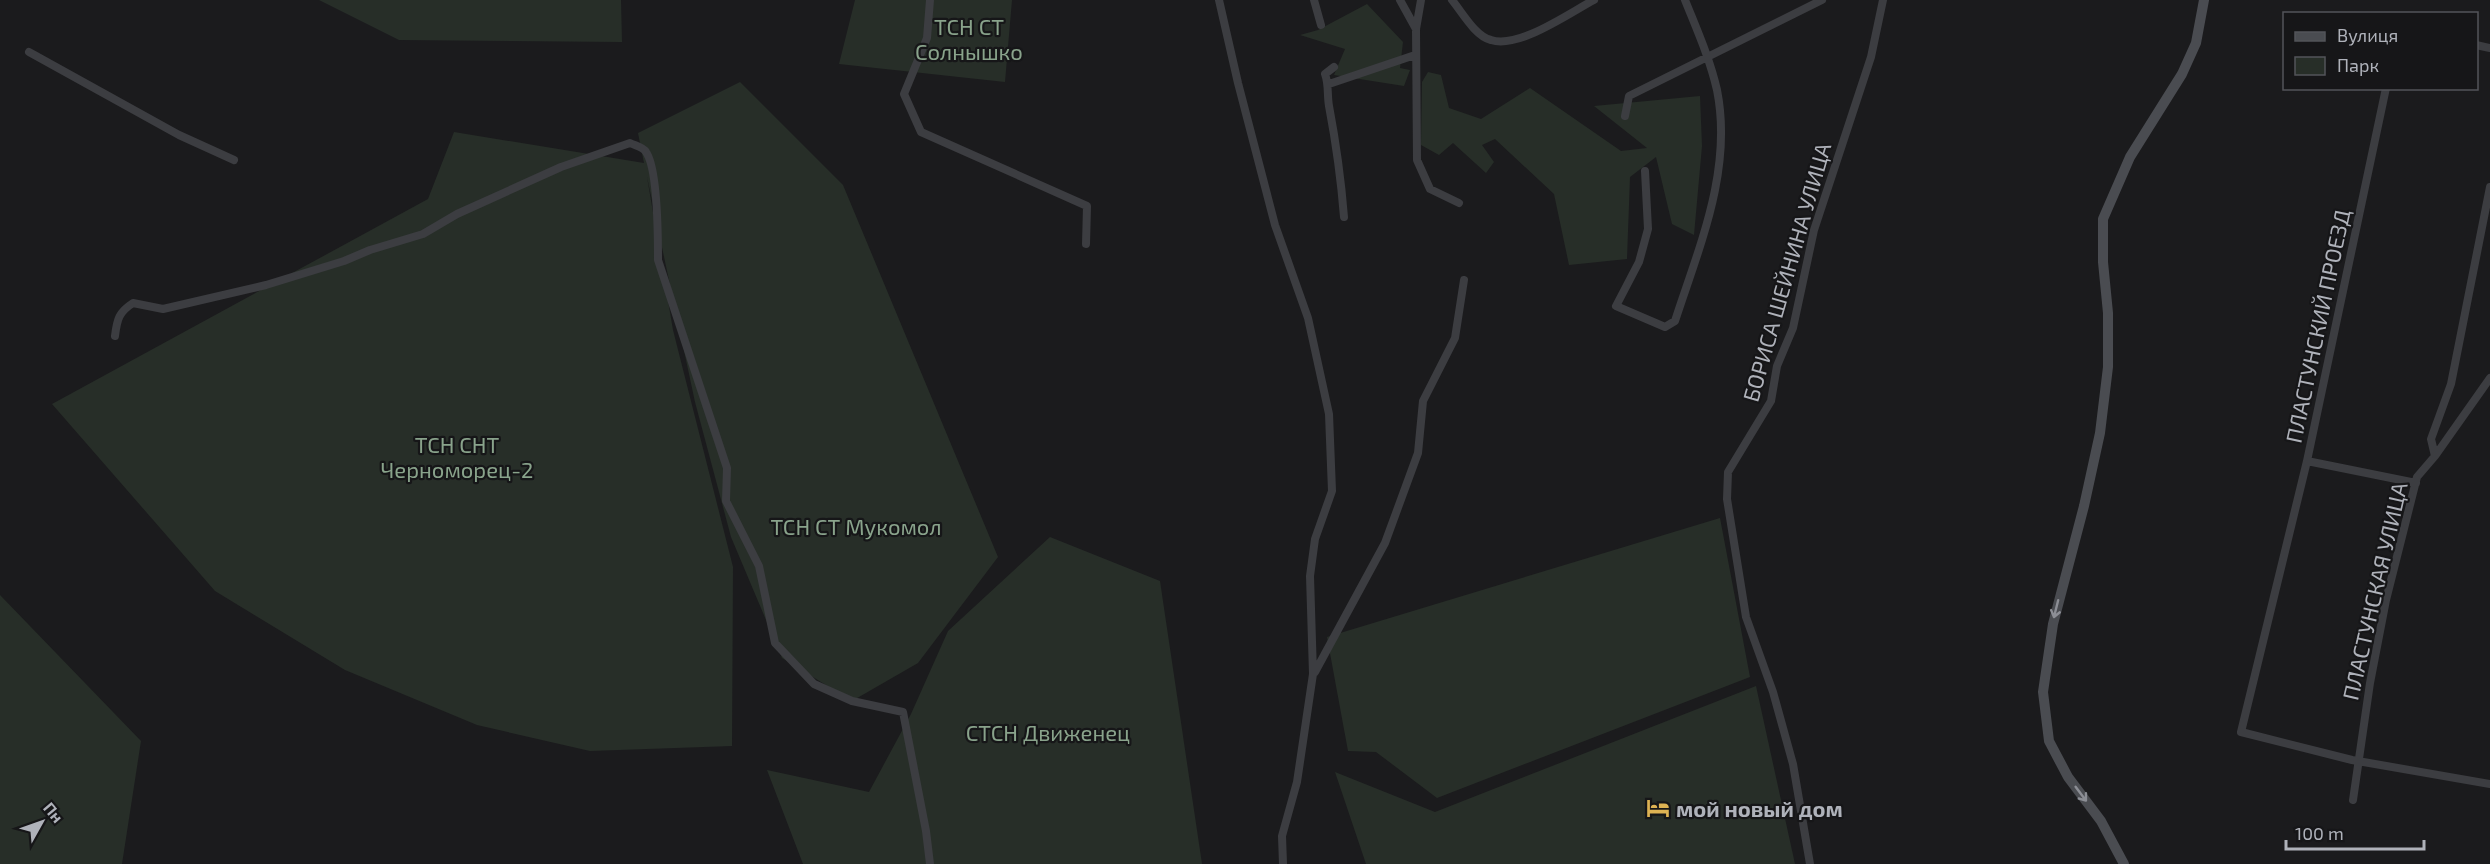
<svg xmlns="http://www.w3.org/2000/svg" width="2490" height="864" font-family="'Exo 2',sans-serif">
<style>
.green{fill:#272e28}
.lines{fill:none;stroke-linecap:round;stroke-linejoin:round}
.minor{stroke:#3c3d41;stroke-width:8}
.secondary{stroke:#4a4c51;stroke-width:10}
.oneway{stroke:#8c8e95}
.labels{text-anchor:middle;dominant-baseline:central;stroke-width:4.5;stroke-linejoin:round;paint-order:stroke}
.park-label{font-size:22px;fill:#89a38b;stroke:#161618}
.street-label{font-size:22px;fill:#afb2ba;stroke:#161618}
.poi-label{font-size:22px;font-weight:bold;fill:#afb2ba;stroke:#161618;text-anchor:start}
</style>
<rect width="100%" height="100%" fill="#1b1b1d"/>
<path class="green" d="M319 0H621L622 42 399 40Z
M855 0H1012L1005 82 839 64Z
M1367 4 1403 42 1400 68 1410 70 1404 86 1334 75 1345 49 1300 35 1318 30Z
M1428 72 1441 75 1449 108 1481 119 1530 88 1621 151 1647 148 1594 106 1700 96 1702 146 1694 235 1672 224 1656 157 1630 177 1627 259 1569 265 1554 194 1495 139 1482 145 1494 162 1486 173 1453 143 1439 155 1421 145 1422 82Z
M740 82 843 185 998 557 918 663 852 701 782 658 731 537 695 402 647 177 673 330 733 567 732 746 590 751 477 725 345 670 215 591 52 404 428 199 454 132 644 163 638 133Z
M1720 518 1750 677 1437 798 1376 752 1348 751 1327 637Z
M1050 537 1160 581 1202 864H803L767 770 869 792 911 714 948 631Z
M0 595 141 741 122 864H0Z
M1756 686 1795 864H1366L1335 772 1435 812Z"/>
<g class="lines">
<path class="minor" d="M930 0 927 38 904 94 921 132 1087 206 1086 244
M1219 0 1238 83 1275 225 1308 318 1329 414 1332 491 1315 539 1310 576 1313 674 1297 782 1282 836 1283 864
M1314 0 1321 25
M1400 0 1416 29
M1421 0 1416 29 1417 160 1430 189 1459 203
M1452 0C1462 12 1475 36 1491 40 1519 49 1569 13 1594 0
M2476 45 2490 48
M29 52 179 135 234 160
M1334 67 1325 74C1329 85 1327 95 1329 106 1336 143 1341 179 1344 217
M1329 84 1415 55
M2386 88 2307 461 2416 483
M1625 116 1629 96 1822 0
M1645 171 1648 229 1639 262 1616 306 1665 327 1675 321C1699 247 1733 170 1717 90 1710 59 1697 30 1685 0
M115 336C117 319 119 312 133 303L163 309 266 285 344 261 370 250 423 234 457 214 561 167 630 143C636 146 643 147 646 152 658 169 658 237 658 260L727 468 726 501 759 566 775 643 814 684 852 701 903 712 926 831 930 864
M2435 456 2490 378
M2307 461 2241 732 2352 760 2490 784
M1315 672 1385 543 1418 453 1423 401 1455 338 1464 280
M2353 800 2370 683 2386 600 2417 477 2435 456 2431 439 2451 384 2490 187
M1810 864 1793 764 1773 692 1746 617 1727 499 1728 472 1771 401 1777 366 1793 328 1814 230 1871 57 1883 0"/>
<path class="secondary" d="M2124 864 2101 821 2068 777 2049 741 2043 692 2053 624 2084 506 2100 433 2108 367V313L2103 262V219L2130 157 2182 74 2196 43 2204 0"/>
</g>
<defs><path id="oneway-shaft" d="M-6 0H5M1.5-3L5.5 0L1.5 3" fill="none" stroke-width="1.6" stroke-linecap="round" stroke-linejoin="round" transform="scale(1.5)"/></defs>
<g class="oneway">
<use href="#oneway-shaft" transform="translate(2056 609) rotate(104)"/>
<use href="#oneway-shaft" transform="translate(2081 794) rotate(53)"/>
</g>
<defs>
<g id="hotel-bare" transform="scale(1.8)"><path d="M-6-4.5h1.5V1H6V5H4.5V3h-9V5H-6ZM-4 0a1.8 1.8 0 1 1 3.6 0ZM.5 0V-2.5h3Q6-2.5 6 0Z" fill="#ddb253" stroke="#161618" stroke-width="2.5" paint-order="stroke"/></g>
</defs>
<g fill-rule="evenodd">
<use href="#hotel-bare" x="1658" y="808"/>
</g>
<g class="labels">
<g class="park-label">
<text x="969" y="26">ТСН СТ<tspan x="969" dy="25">Солнышко</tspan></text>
<text x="457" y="444">ТСН СНТ<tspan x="457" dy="25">Черноморец-2</tspan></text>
<text x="856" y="526">ТСН СТ Мукомол</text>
<text x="1048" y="732">СТСН Движенец</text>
</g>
<g class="street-label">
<text transform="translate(1786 272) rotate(-74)">БОРИСА ШЕЙНИНА УЛИЦА</text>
<text transform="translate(2317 326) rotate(-78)">ПЛАСТУНСКИЙ ПРОЕЗД</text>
<text transform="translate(2374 591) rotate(-77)">ПЛАСТУНСКАЯ УЛИЦА</text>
</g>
<g class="poi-label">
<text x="1676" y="808">мой новый дом</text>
</g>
</g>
<rect x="2283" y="12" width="195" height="78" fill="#161618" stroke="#535459" stroke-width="1.5"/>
<rect x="2295" y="32" width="30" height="9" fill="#4a4c51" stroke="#535459" stroke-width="1.5"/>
<text x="2337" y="42" font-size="18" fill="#afb2ba">Вулиця</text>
<rect x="2295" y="57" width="30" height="18" fill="#272e28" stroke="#535459" stroke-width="1.5"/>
<text x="2337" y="72" font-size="18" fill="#afb2ba">Парк</text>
<g transform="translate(42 822) rotate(50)" stroke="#161618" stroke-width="4.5" paint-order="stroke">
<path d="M0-4.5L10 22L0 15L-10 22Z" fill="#afb2ba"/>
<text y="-9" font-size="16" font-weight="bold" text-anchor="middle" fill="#afb2ba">Пн</text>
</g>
<path d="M2286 840v9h138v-9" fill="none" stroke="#afb2ba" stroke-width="3"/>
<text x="2295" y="840" font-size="18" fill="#afb2ba" stroke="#161618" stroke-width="4.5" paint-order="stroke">100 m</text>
</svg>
